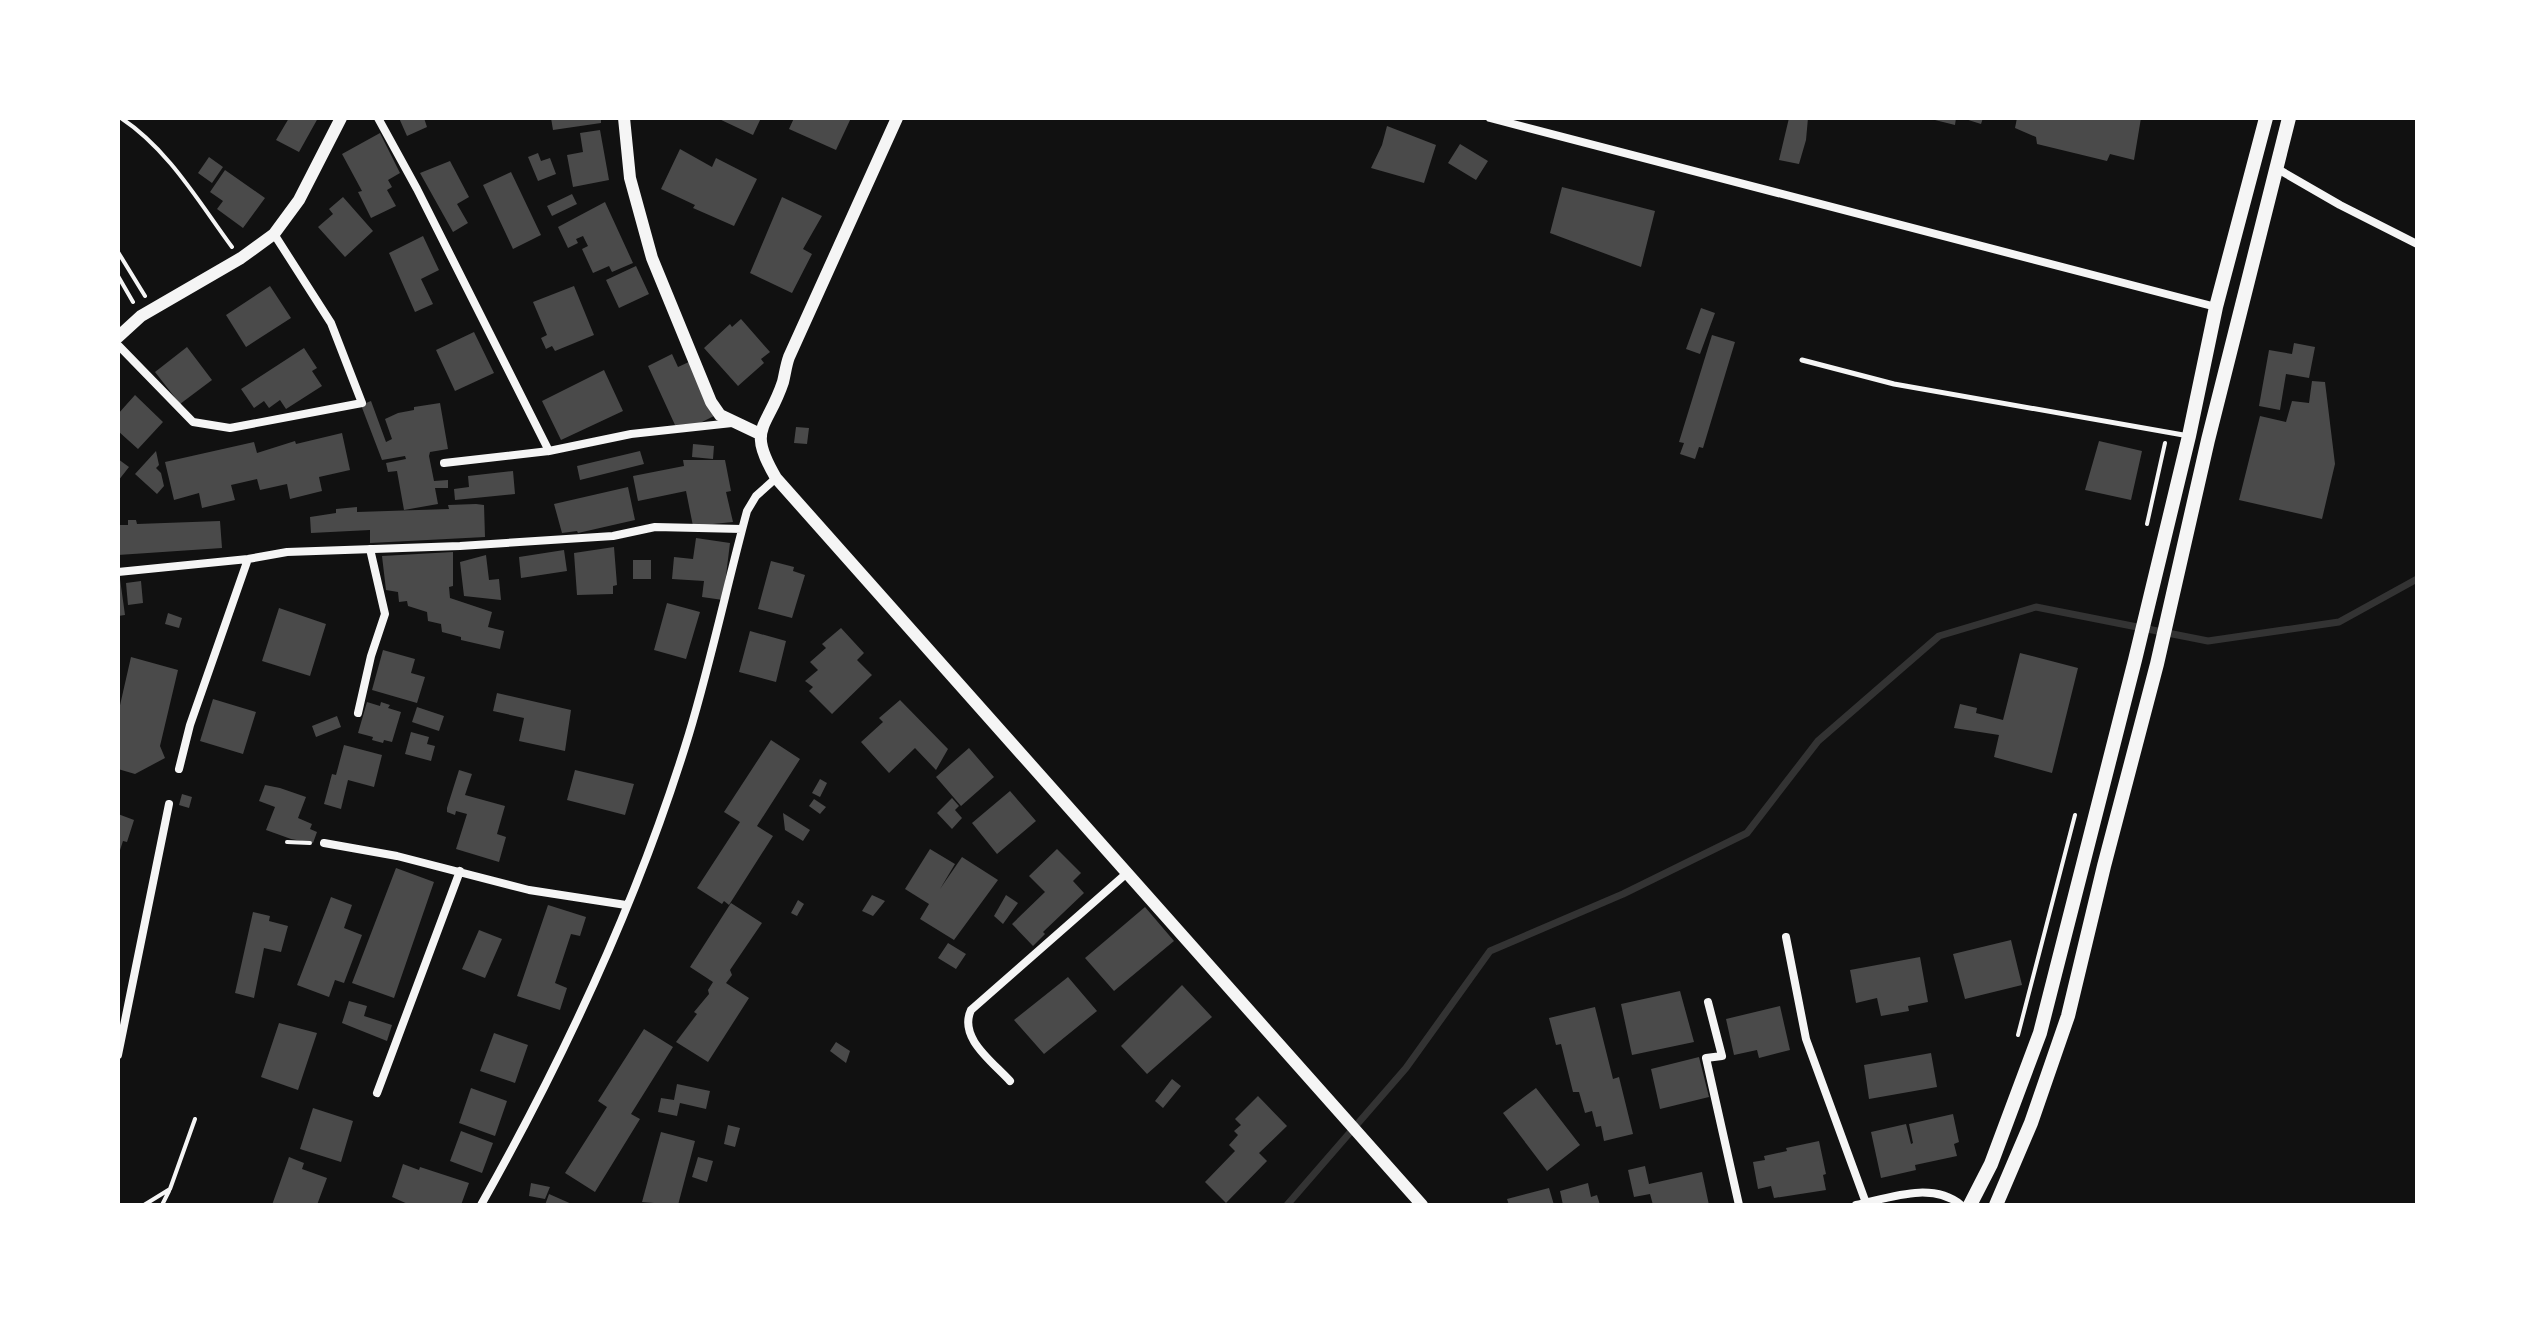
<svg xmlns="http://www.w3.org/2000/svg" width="2535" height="1323" font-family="Helvetica,sans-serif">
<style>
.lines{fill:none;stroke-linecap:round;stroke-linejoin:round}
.stream{stroke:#333;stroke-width:7}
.building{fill:#4a4a4a}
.path{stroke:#f5f5f5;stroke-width:4}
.service{stroke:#f5f5f5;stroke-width:5}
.minor{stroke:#f5f5f5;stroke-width:8}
.tertiary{stroke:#f5f5f5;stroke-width:12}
.secondary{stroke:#f5f5f5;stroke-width:14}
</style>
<rect width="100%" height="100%" fill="#111"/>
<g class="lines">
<path class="stream" d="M1287 1205 1406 1068 1490 951 1623 894 1747 833 1818 741 1939 636 2036 607 2208 641 2339 622 2417 579"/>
</g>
<path class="building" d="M289 118H318L299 152 276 140Z
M399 118H424L427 127 407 136Z
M551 118H601V123L553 130Z
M717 118H761L753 135Z
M794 118H851L836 150 789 129Z
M1789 118H1808L1806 140 1799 164 1779 160Z
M1931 118H1956L1955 125 1931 119Z
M1962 118H1983L1981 124Z
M2017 118H2141L2134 160 2110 154 2107 161 2037 144 2036 137 2015 128Z
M1387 126 1436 145 1424 183 1371 168 1382 145Z
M600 130 609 180 573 187 567 155 583 152 580 133Z
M380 133 400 173 388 180 392 187 387 190 396 206 371 218 358 192 362 191 342 154Z
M1460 144 1488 161 1476 180 1448 163Z
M680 149 712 167 716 158 757 179 734 226 693 208 695 205 661 189Z
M538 153 541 161 550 158 556 174 538 181 528 157Z
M209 157 223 167 212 183 198 173Z
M450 161 469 197 457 204 468 223 453 232 420 173Z
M225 170 265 198 243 228 217 209 223 201 210 192Z
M511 172 541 235 513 249 483 185Z
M1562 187 1655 211 1641 267 1550 233Z
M572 194 577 204 552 216 547 206Z
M343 197 373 231 345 257 318 227 333 214 329 209Z
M782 197 822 216 803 249 812 254 792 293 750 273Z
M605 202 633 263 612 272 609 266 593 273 582 249 588 246 583 236 576 239 578 243 568 248 558 227Z
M423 236 439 270 421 279 433 304 415 312 389 253Z
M636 266 649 294 619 308 606 280Z
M270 286 291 318 246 347 226 315Z
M574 286 594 335 555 351 552 346 546 349 541 338 547 335 533 302Z
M1701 308 1715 313 1700 354 1686 349Z
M741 319 770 352 761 359 764 363 738 386 704 348 730 324 732 327Z
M474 332 494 373 455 391 436 350Z
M1712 335 1735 342 1703 448 1699 447 1695 459 1680 454 1684 443 1679 442Z
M2294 343 2315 347 2309 378 2286 374 2280 410 2259 406 2269 350 2292 354Z
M187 347 212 380 180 404 155 372Z
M304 348 317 368 312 371 322 386 286 409 280 400 269 408 264 401 254 408 241 389Z
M672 354 678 367 691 361 714 416 698 424 675 425 648 366Z
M604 370 623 411 561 440 542 401Z
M2312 381 2325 382 2335 464 2322 519 2239 500 2260 416 2286 422 2292 401 2309 403Z
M135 395 163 422 138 449 118 431V414Z
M371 401 386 442 392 439 385 419 398 413 414 410V407L440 403 448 449 430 452 429 456 434 481 448 480V488H435L438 504 404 510 397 471 388 472 386 463 406 459 405 456 382 460 361 405Z
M796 427 809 428 807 444 794 443Z
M342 433 350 470 319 477 322 491 290 499 287 484 260 490 257 479 231 485 235 500 202 508 199 493 174 500 165 462 254 442 257 453 295 441 296 444Z
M2099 441 2142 451 2131 500 2085 490Z
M693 444 714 446 713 459 692 457Z
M156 451 159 465 156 468 161 473 164 486 157 494 135 474Z
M640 451 644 464 580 480 577 466Z
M118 459 129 467 118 481Z
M683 460H725L731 491 726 492 733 522 693 526 686 491 638 501 633 476 684 466Z
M513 471 515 494 455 500 454 489 469 487 468 476Z
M628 487 635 520 578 533 577 531 562 533 554 504Z
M476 504 484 505 485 537 370 543V530L311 533 310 517 336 513V509L357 507V512L449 509 448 505Z
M128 520H136L137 524 220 521 222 548 118 555V525H128Z
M696 538 730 543 723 600 702 597 704 581 672 579 674 557 693 559Z
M614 547 617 585 613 586V594L577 595 574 553Z
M564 550 567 571 521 578 519 557Z
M453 552V586L449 587 450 598 492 612 488 627 504 631 500 649 461 640V637L442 632 441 624 428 621 427 612 408 606 407 601 399 602 398 592 386 590 382 556Z
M486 555 489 580 499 579 501 600 464 596 460 562Z
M633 560H651V579H633Z
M771 561 794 567 793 571 805 575 792 618 758 609Z
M120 579 125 615 118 616V580Z
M141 581 143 603 128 605 126 583Z
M667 603 700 612 686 659 654 650Z
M279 608 326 624 310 676 262 661Z
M168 613 182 618 179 628 165 624Z
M841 628 864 653 857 660 872 675 832 714 809 691 813 687 805 681 818 670 810 662 826 648 822 644Z
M750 631 786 641 776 682 739 672Z
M383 650 415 659 411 673 425 677 417 703 372 690Z
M2020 653 2078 668 2052 773 1994 757 1999 735 1954 728 1960 704 1977 708 1976 713 2003 720Z
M131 657 178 670 160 746 165 758 135 774 118 769V714Z
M497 693 571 710 565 751 519 741 524 718 493 711Z
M213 699 256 712 243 754 200 741Z
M900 700 948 749 936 770 915 748 889 773 861 742 883 722 879 718Z
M367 702 380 706 381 702 390 705 388 708 401 712 392 742 384 740 383 743 372 740 373 737 358 733Z
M417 707 444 716 439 731 412 722Z
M337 716 341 727 316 737 312 726Z
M411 732 429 737 427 744 435 746 431 761 405 754Z
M771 740 800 759 757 826 773 836 729 905 724 901 722 904 697 888 740 822 724 812Z
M344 745 382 755 374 787 348 780 341 809 324 804 332 774 336 775Z
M969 748 994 777 961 806 936 777Z
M459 770 472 774 465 795 505 806 497 834 506 837 499 862 456 849 467 814 456 811 455 815 447 812V808Z
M575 770 634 784 625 815 567 800Z
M820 779 827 783 820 797 812 793Z
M265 785 280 788 306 797 298 818 312 824 310 829 317 832 313 843 291 839 266 830 275 807 259 801Z
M1010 791 1036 821 997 854 972 823Z
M182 794 192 797 189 808 179 805Z
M952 798 959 806 955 810 962 818 952 829 937 813Z
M814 799 826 807 820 814 809 806Z
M783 813 810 830 803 841 785 830Z
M118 814 134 820 127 842 123 841 119 853Z
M930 849 955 864 940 889 962 857 998 880 954 940 920 919 929 904 905 889Z
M1057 849 1081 873 1073 881 1084 893 1043 932 1045 934 1033 946 1012 924 1045 892 1029 876Z
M396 868 434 882 394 998 352 983Z
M872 895 885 901 873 916 862 911Z
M1006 895 1018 903 1003 924 994 916Z
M331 897 352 905 344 928 362 935 344 983 335 980 329 997 297 985Z
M798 900 804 904 797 916 791 913Z
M731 903 762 923 730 970 732 975 726 983 749 998 708 1062 676 1042 697 1014 694 1012 709 994 708 990 713 982 690 967Z
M548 905 586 917 580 936 571 934 555 983 567 988 560 1010 517 996Z
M1145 907 1174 941 1114 991 1085 958Z
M253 912 270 916 269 921 288 926 281 952 264 948 254 998 235 993Z
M479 930 502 939 485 978 462 969Z
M2011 940 2022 985 1965 999 1953 954Z
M948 943 966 954 956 969 938 958Z
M1920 957 1928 1002 1908 1006 1909 1011 1881 1016 1877 998 1856 1003 1850 970Z
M1068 977 1097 1011 1044 1054 1014 1020Z
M1182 985 1212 1017 1147 1074 1121 1046Z
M1680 991 1694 1042 1632 1055 1621 1004Z
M349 1001 367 1006 364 1016 392 1025 387 1041 342 1023Z
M1780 1006 1790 1050 1759 1058 1757 1050 1734 1055 1726 1019Z
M1595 1007 1613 1079 1619 1077 1633 1134 1604 1141 1601 1126 1596 1127 1592 1111 1585 1113 1579 1092H1573L1561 1044 1556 1045 1549 1018Z
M279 1023 317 1033 298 1090 261 1077Z
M644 1029 673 1047 631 1114 640 1119 595 1192 565 1173 607 1107 598 1101Z
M494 1033 528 1045 515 1083 480 1071Z
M836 1042 850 1051 846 1063 830 1051Z
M1931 1053 1937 1087 1869 1099 1864 1065Z
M1699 1057 1709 1097 1660 1109 1651 1069Z
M1172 1079 1181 1086 1163 1108 1155 1101Z
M677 1084 710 1091 706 1109 680 1103 677 1116 658 1112 661 1098 674 1100Z
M471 1088 507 1101 495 1136 459 1123Z
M1536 1088 1580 1145 1547 1171 1503 1113Z
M1258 1096 1287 1126 1259 1153 1267 1161 1226 1203 1205 1182 1235 1151 1229 1145 1238 1135 1234 1131 1241 1125 1235 1119Z
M313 1108 353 1121 341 1162 300 1149Z
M1953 1114 1959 1142 1954 1144 1957 1156 1915 1165 1916 1170 1881 1178 1871 1132 1906 1124 1911 1144 1913 1143 1909 1124Z
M728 1125 740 1128 735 1147 724 1144Z
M461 1131 493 1143 482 1173 450 1161Z
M661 1132 695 1141 678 1205 642 1202Z
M1819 1141 1826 1174 1823 1175 1826 1190 1774 1198 1771 1186 1758 1189 1753 1162 1765 1160 1764 1156 1787 1151 1786 1148Z
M289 1157 304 1163 302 1169 327 1178 317 1205H272Z
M698 1157 713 1161 707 1182 692 1177Z
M403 1164 419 1170 420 1167 469 1183 461 1205H410L392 1197Z
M1645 1166 1649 1184 1702 1172 1709 1205H1653L1650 1194 1634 1197 1628 1170Z
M531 1183 550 1187 545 1199 529 1196Z
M1588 1183 1591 1197 1597 1195 1600 1205H1563L1560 1191Z
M1549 1188 1554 1205H1509L1507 1199Z
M549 1194 574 1205H545Z"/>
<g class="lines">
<path class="path" d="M121 118C169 150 198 201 232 247
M118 252 145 296
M118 276 133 302
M2147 524 2165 443
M287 842 310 843
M2018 1035 2075 815
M144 1205 170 1189 195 1119
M162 1205 169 1191"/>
<path class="service" d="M1802 360 1894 384 2189 436"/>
<path class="minor" d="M378 118 417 189 549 451
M1490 118 2216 307
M2276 168 2340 205 2417 244
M118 345 193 422 230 428 362 403 331 323 274 234
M444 463 549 451 631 434 732 423
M118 572 248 559 287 552 460 546 613 536 655 527 742 529
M358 713 371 656 385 614 370 549
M179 769 190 725 248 559
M324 843 397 856 529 890 626 905
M1786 937 1806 1039 1866 1203
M1708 1002 1722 1056 1706 1058 1739 1205
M118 1055 169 804
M1010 1081C993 1062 958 1038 971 1010L1127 873
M377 1093 460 871
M481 1205C565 1056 639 898 689 734 711 661 727 585 747 511L756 496 776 478
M1856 1205C1889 1198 1932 1181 1961 1205"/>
<path class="tertiary" d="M624 118 630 178 652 258 711 402 720 415 760 434
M897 118 789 357C786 365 785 374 783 382 767 430 746 427 776 478L1422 1205
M118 337 141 316 241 258 274 234 299 200 341 118"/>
<path class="secondary" d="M1970 1205 1991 1164 2040 1033 2135 660 2189 436 2216 307 2266 118
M1996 1205 2031 1123 2068 1016 2104 866 2157 664 2208 440 2289 118"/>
</g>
<rect width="2535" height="1323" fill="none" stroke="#ffffff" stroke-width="240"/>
</svg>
